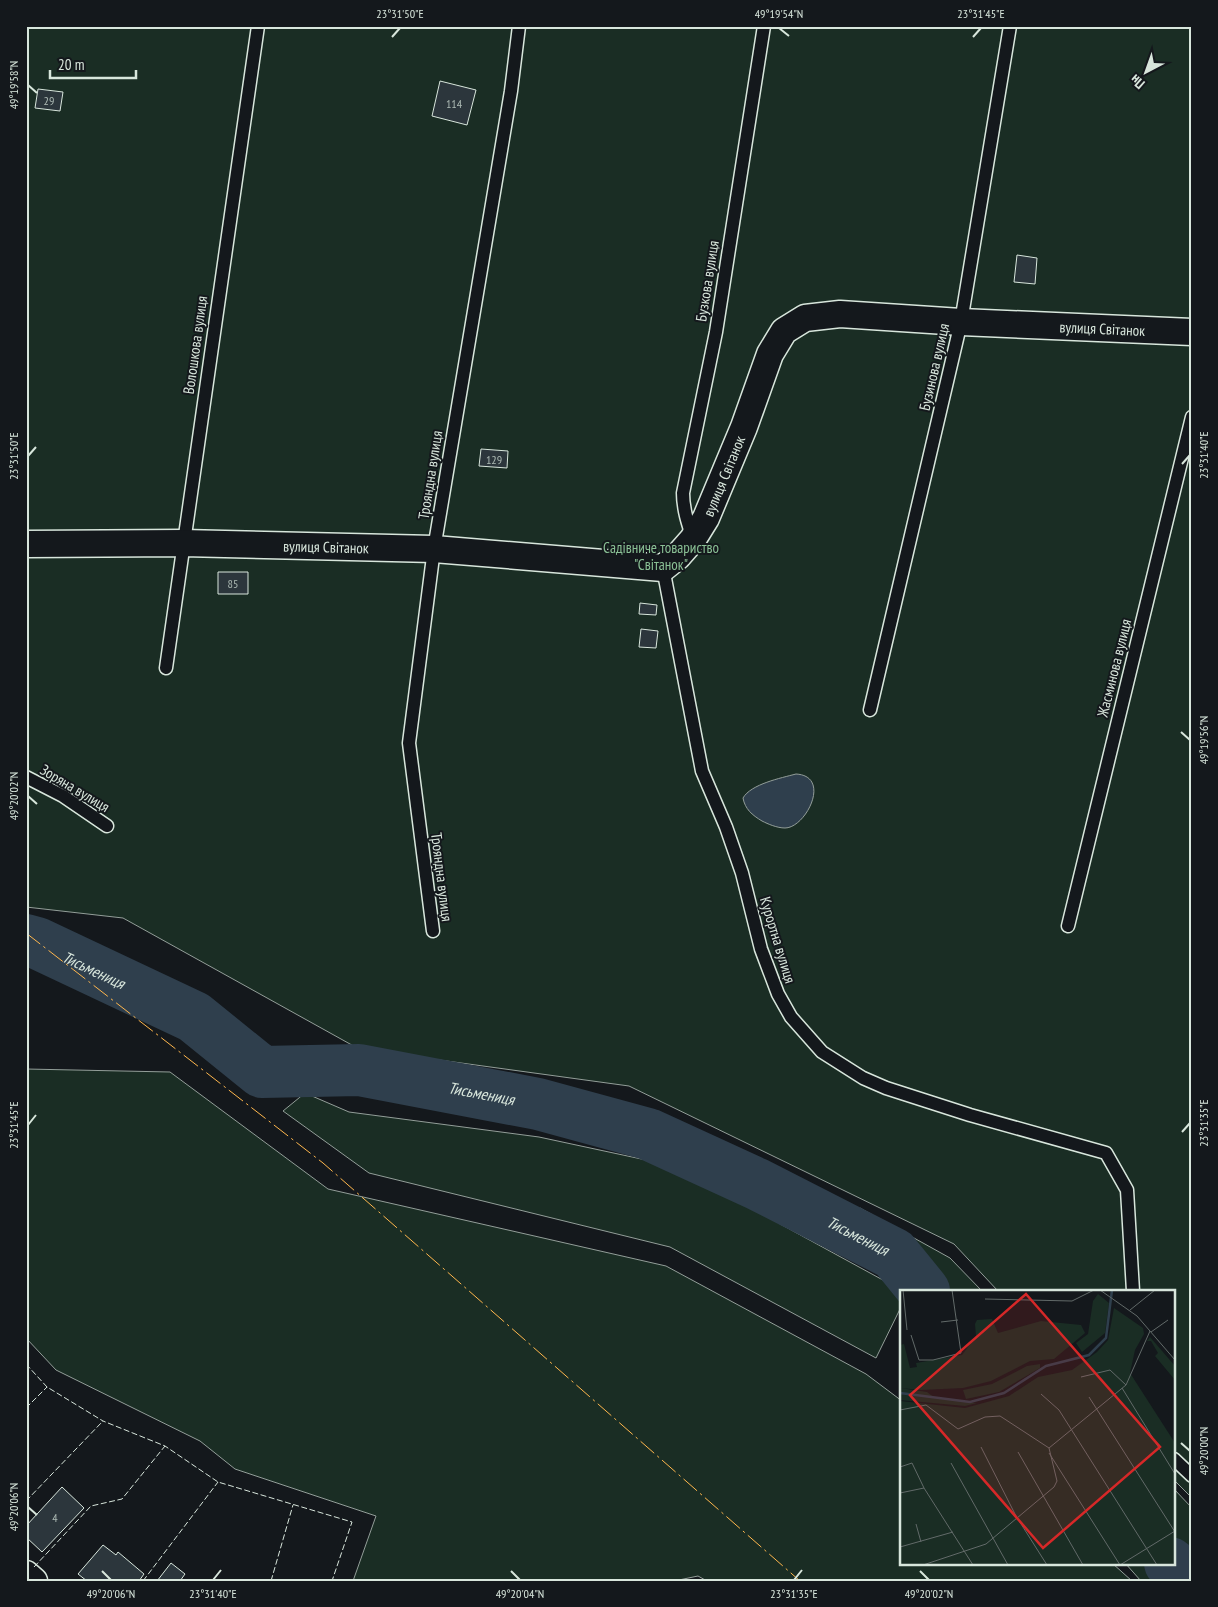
<svg xmlns="http://www.w3.org/2000/svg" width="1218" height="1607" font-family="'PT Sans Narrow',sans-serif">
<style>
.green{fill:#1a2d24;stroke:#939e99}
.water{fill:#2f3f4d;stroke:#939e99}
.lines{fill:none;stroke-linecap:round;stroke-linejoin:round}
.river{stroke:#2f3f4d;stroke-width:52}
.building{fill:#2c363c;stroke:#d8e6dc}
.service-casing{stroke:#d8e6dc;stroke-width:15}
.minor-casing{stroke:#d8e6dc;stroke-width:29}
.service{stroke:#14181c;stroke-width:12}
.minor{stroke:#14181c;stroke-width:26}
.fence{stroke:#d8e6dc;stroke-width:1;stroke-dasharray:6 2.5;stroke-linecap:butt}
.power{stroke:#ffb74d;stroke-width:1;stroke-dasharray:18 4 2.5 4;stroke-linecap:butt}
.ticks{fill:none;stroke:#d8e6dc;stroke-width:2}
.labels{text-anchor:middle;dominant-baseline:central;stroke-width:4;stroke-linejoin:round;paint-order:stroke}
.number-label{font-size:12px;fill:#adbab4}
.street-label{font-size:15px;fill:#d8e6dc;stroke:#14181c}
.park-label{font-size:15px;fill:#8ac095;stroke:#14181c}
.water-label{font-size:16px;font-style:italic;fill:#d8e6dc;stroke:#14181c}
.inset-river{fill:none;stroke:#2f3f4d;stroke-width:2.5}
.inset-road{fill:none;stroke:#626a69;stroke-width:1}
.view{fill:#d62828;fill-opacity:0.15;stroke:#d62828;stroke-width:2.5}
.inset-edge{fill:none;stroke:#d8e6dc;stroke-width:2.5}
.neatline{fill:none;stroke:#d8e6dc;stroke-width:2}
.ticks-label{font-size:12px;text-anchor:middle;fill:#d8e6dc}
</style>
<rect width="100%" height="100%" fill="#14181c"/>
<path class="green" d="M26 26H1192V1498L1174 1480V1291H998L954 1244 629 1086 359 1049 123 918 26 907Z
M26 1069 170 1072 328 1189 666 1266 866 1374 902 1401V1563H1112L1132 1581H707L698 1576 674 1581H353L376 1516 235 1469 200 1441 56 1370 26 1338Z
M305 1093 349 1112 539 1137 674 1166 903 1291 902 1305 876 1358 670 1247 369 1173 283 1111Z
M860 1208 950 1258 982 1291H933Z
M1174 1489 1192 1508V1581H1141L1125 1563H1174Z"/>
<path class="water" d="M796 774C832 776 806 828 785 828 777 828 768 824 762 821 752 815 745 809 743 798 751 784 781 778 796 774Z"/>
<g class="lines">
<g class="river">
<path id="s1" d="M26 940 37 943 194 1017 262 1072 359 1070 538 1104 648 1134 757 1184 894 1254 924 1291"/>
<path d="M1170 1563 1188 1581"/>
</g>
</g>
<path class="building" d="M440 81 476 90 467 125 432 116Z
M38 89 63 92 60 111 35 108Z
M1017 255 1037 258 1035 284 1014 282Z
M481 449 508 451 507 468 479 466Z
M218 572H248V594H218Z
M640 603 657 605 656 615 639 614Z
M641 629 658 631 656 648 639 647Z
M62 1487 84 1508 42 1552 26 1537V1526Z
M103 1545 116 1555 118 1552 144 1574 139 1581H87L78 1574Z
M171 1563 185 1574 180 1581H157Z"/>
<g class="lines">
<g class="service-casing">
<path id="service" d="M693 539C688 524 683 509 683 493L716 332 764 26
M663 568 702 771 726 827 742 873 761 949 778 994 791 1017 822 1052 863 1078 886 1088 970 1115 1106 1153 1127 1190 1133 1291
M166 668 258 26
M870 710 961 322 1010 26
M26 777 63 796 107 826
M1068 926 1192 417
M433 931 409 743 434 549 511 91 519 26
M1174 1459 1192 1476"/>
</g>
<g class="minor-casing">
<g id="minor">
<path id="s2" d="M26 544 183 543 434 549 663 568 678 556 693 539 706 518 744 427 770 354 784 331 805 318 840 314 961 322 1192 332"/>
<path d="M26 1574 34 1581"/>
</g>
</g>
<use href="#service" class="service"/>
<use href="#minor" class="minor"/>
<path class="fence" d="M26 1364 47 1387 103 1421 165 1446 218 1482 352 1522 332 1581
M26 1408 47 1387
M26 1501 103 1421
M34 1567 91 1506 122 1499 165 1446
M143 1581 218 1482
M271 1581 293 1505"/>
<path class="power" d="M26 933 323 1163 800 1581"/>
</g>
<path class="ticks" d="M779 28 789 36M392 37 400 28M973 37 981 28M28 85 37 93M28 456 36 447M1182 464 1190 455M1181 732 1190 740M28 796 37 804M28 1125 36 1115M1182 1132 1190 1123M1181 1443 1190 1451M28 1507 37 1515M102 1571 111 1580M511 1571 520 1580M920 1571 929 1580M213 1580 221 1570M794 1580 802 1570"/>
<g class="labels">
<g class="number-label">
<text x="49" y="100">29</text>
<text x="454" y="103">114</text>
<text x="494" y="459">129</text>
<text x="233" y="583">85</text>
<text x="55" y="1517">4</text>
</g>
<g class="street-label">
<text transform="translate(707 281) rotate(-81)">Бузкова вулиця</text>
<text stroke="none"><textPath href="#s2" startOffset="1230">вулиця Світанок</textPath></text>
<text transform="translate(195 345) rotate(-82)">Волошкова вулиця</text>
<text transform="translate(934 367) rotate(-77)">Бузинова вулиця</text>
<text transform="translate(430 475) rotate(-81)">Трояндна вулиця</text>
<text stroke="none"><textPath href="#s2" startOffset="750">вулиця Світанок</textPath></text>
<text stroke="none"><textPath href="#s2" startOffset="300">вулиця Світанок</textPath></text>
<text transform="translate(1114 668) rotate(-76)">Жасминова вулиця</text>
<text transform="translate(75 788) rotate(31)">Зоряна вулиця</text>
<text transform="translate(442 877) rotate(83)">Трояндна вулиця</text>
<text transform="translate(778 940) rotate(73)">Курортна вулиця</text>
</g>
<g class="park-label">
<text x="661" y="547">Садівниче товариство<tspan x="661" dy="17">"Світанок"</tspan></text>
</g>
<g class="water-label">
<text stroke="none"><textPath href="#s1" startOffset="74">Тисьмениця</textPath></text>
<text stroke="none"><textPath href="#s1" startOffset="494">Тисьмениця</textPath></text>
<text stroke="none"><textPath href="#s1" startOffset="899">Тисьмениця</textPath></text>
</g>
</g>
<g transform="translate(900 1290)">
<rect width="275" height="275" fill="#14181c"/>
<path d="M198 4 209 13 205 43 182 62 176 53 188 44 193 11ZM214 18 243 38 244 44 235 60 230 83 275 153V275H0V111L65 118 109 106 138 87 172 80 197 62 208 50ZM92 29 98 43 141 31 181 35 185 43 154 69 130 71 91 91 63 98 21 100 0 98V55L4 54 10 78 17 77 16 73 62 65 76 46 75 34 77 30ZM250 47 275 76V90L255 66 258 63 251 51H247ZM140 74V78L99 102 66 109 63 100 92 94 127 76ZM0 98 27 102 35 108 77 113 65 116 0 110Z" fill="#1a2d24"/>
<path class="inset-river" d="M0 103 70 112 104 103 146 76 189 65 206 48 212 0"/>
<path class="inset-road" d="M3 0 7 40M200 0 237 26 275 70M85 9 172 11 194 0M230 20 255 0M41 32 58 30M251 42 268 30M11 45 19 70H33L61 63 52 0M181 87 210 80 226 95M222 98 275 184M141 104 159 120 257 275M189 107 275 242M0 120 26 115 58 139 85 127 100 126 149 158M81 157 116 226 147 275M118 162 183 275M149 163 220 275M51 173 108 275M0 177 12 173 24 198 73 275M0 203 24 198M16 234 21 252M0 257 53 242M23 275 86 254 154 197 157 191 149 158 226 95 250 41M220 275 275 241"/>
<path class="view" d="M126 4 260 157 143 258 10 105Z"/>
<rect width="275" height="275" class="inset-edge"/>
</g>
<rect width="1218" height="1607" fill="none" stroke="#14181c" stroke-width="55"/>
<g transform="translate(1146 72) rotate(221)" stroke="#14181c" stroke-width="4" paint-order="stroke">
<path d="M0-4L9 19L0 12L-9 19Z" fill="#d8e6dc"/>
<text y="-8" font-size="14" font-weight="bold" text-anchor="middle" fill="#d8e6dc">Пн</text>
</g>
<path d="M50 70v8h86v-8" fill="none" stroke="#d8e6dc" stroke-width="2.5"/>
<text x="58" y="70" font-size="15" fill="#d8e6dc" stroke="#14181c" stroke-width="4" paint-order="stroke">20 m</text>
<rect x="28" y="28" width="1162" height="1552" class="neatline"/>
<g class="ticks-label">
<text x="400" y="18">23°31'50"E</text>
<text x="779" y="18">49°19'54"N</text>
<text x="981" y="18">23°31'45"E</text>
<text transform="translate(14 85) rotate(-90)" y="4">49°19'58"N</text>
<text transform="translate(1204 455) rotate(-90)" y="4">23°31'40"E</text>
<text transform="translate(14 456) rotate(-90)" y="4">23°31'50"E</text>
<text transform="translate(1204 740) rotate(-90)" y="4">49°19'56"N</text>
<text transform="translate(14 796) rotate(-90)" y="4">49°20'02"N</text>
<text transform="translate(1204 1123) rotate(-90)" y="4">23°31'35"E</text>
<text transform="translate(14 1125) rotate(-90)" y="4">23°31'45"E</text>
<text transform="translate(1204 1451) rotate(-90)" y="4">49°20'00"N</text>
<text transform="translate(14 1507) rotate(-90)" y="4">49°20'06"N</text>
<text x="111" y="1598">49°20'06"N</text>
<text x="213" y="1598">23°31'40"E</text>
<text x="520" y="1598">49°20'04"N</text>
<text x="794" y="1598">23°31'35"E</text>
<text x="929" y="1598">49°20'02"N</text>
</g>
</svg>
